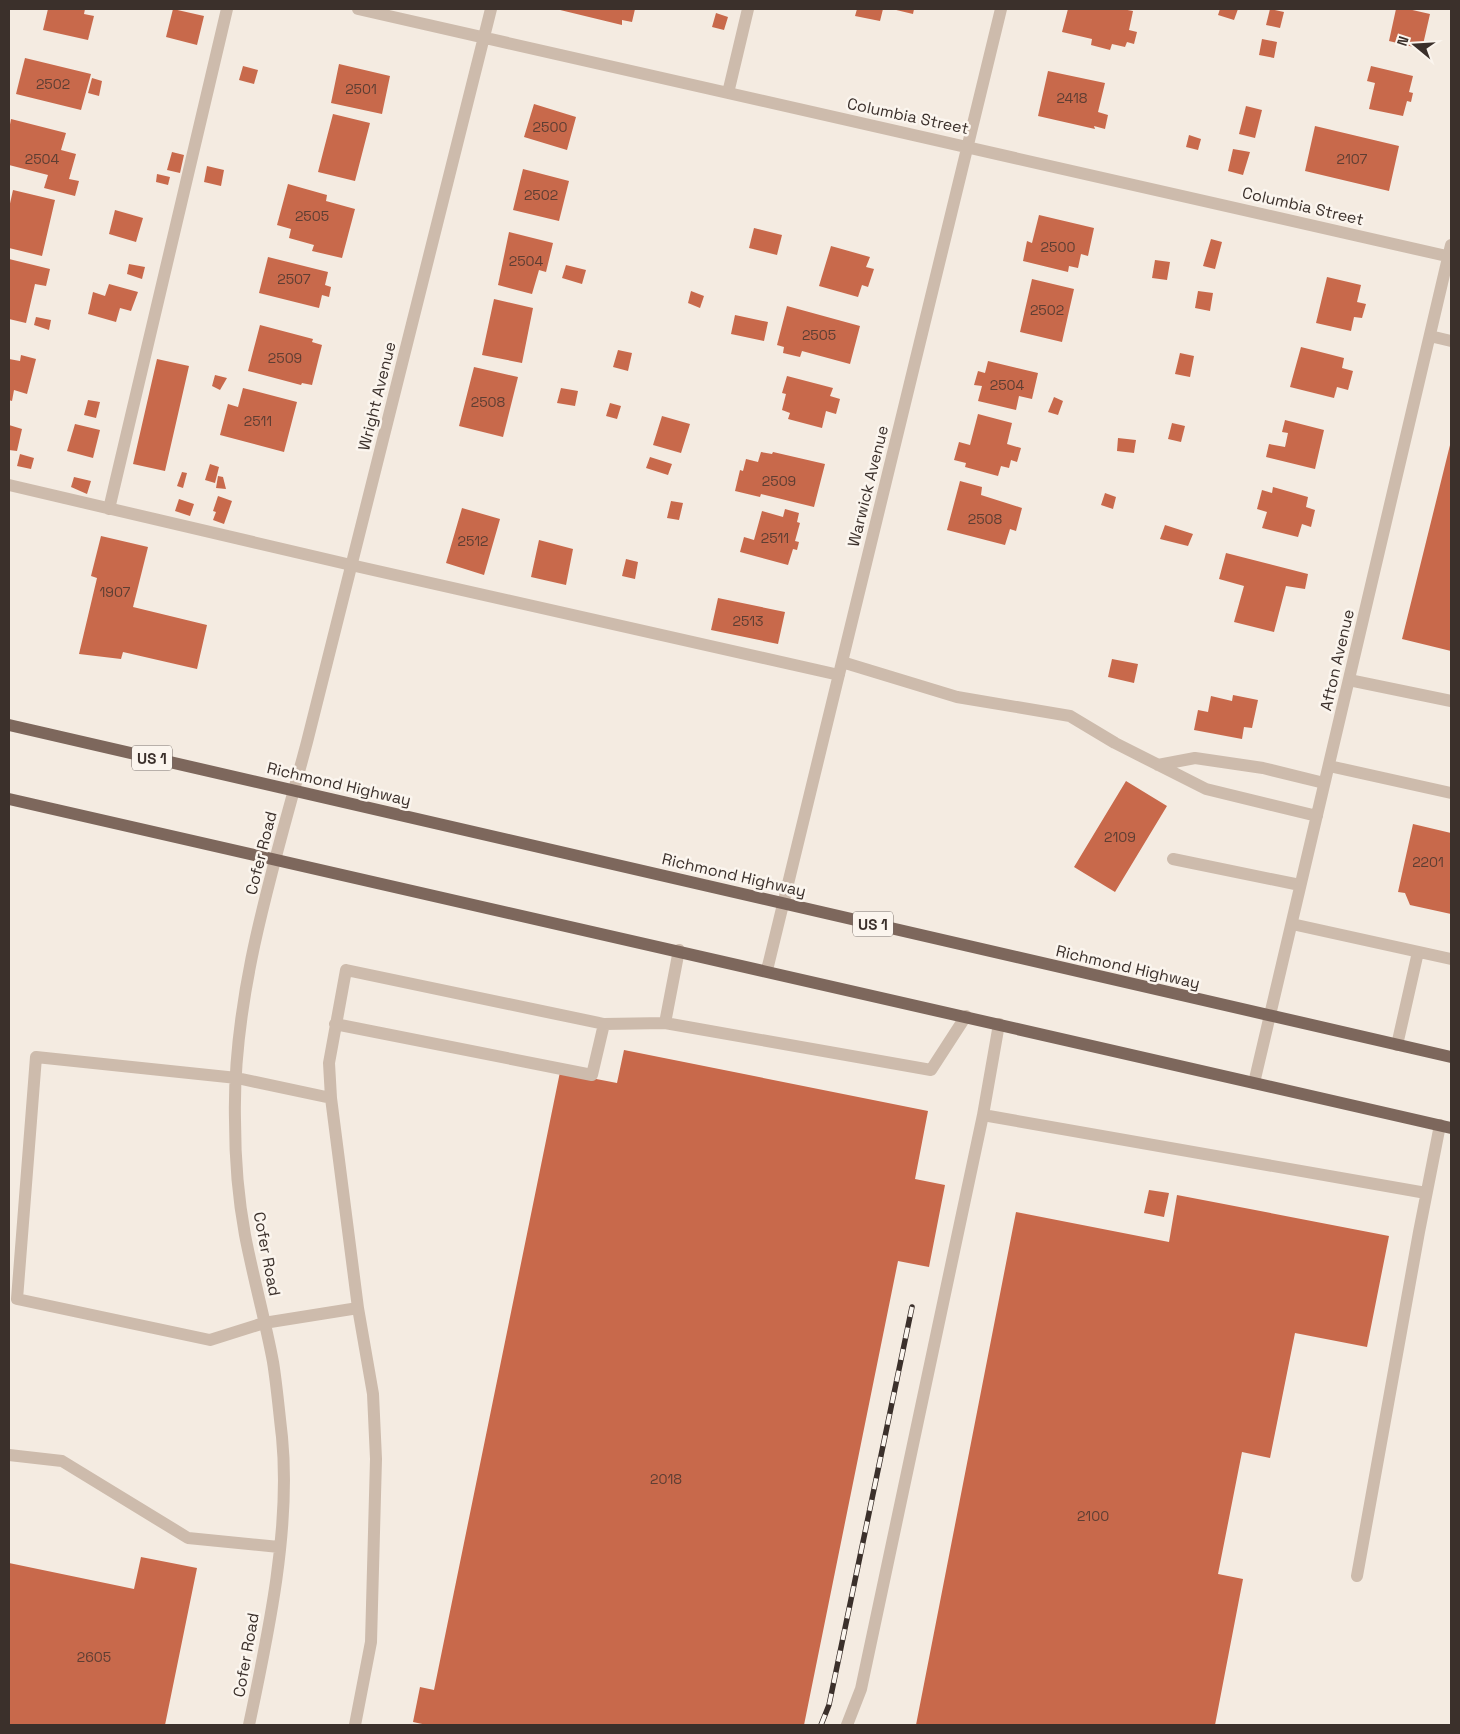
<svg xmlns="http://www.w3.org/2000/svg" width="1460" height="1734" font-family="'Space Grotesk',sans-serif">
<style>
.building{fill:#c8694b}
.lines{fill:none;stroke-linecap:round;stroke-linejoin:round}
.minor{stroke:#cdbbac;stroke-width:12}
.major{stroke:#7d675c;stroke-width:12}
.rail-casing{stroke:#3b302b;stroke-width:5.5}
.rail{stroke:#fbf5ee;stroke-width:4;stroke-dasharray:11;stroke-linecap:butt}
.labels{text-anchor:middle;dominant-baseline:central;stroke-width:5;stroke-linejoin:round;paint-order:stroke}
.number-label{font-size:14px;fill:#5e3e33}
.shield{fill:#fbf5ee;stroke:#756b66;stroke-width:1}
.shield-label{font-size:15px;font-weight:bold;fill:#3b302b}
.street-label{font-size:16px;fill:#3b302b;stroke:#fbf5ee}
</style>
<rect width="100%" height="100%" fill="#f4ebe1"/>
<path class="building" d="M48 9H85L84 14 94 16 88 40 43 30Z
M173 9 204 16 197 45 166 37Z
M556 9H635L632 22 622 20V25Z
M857 9H883L880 21 855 16Z
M892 9H914L913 14Z
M1068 9H1122L1133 11 1129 30 1137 32 1134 44 1127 42 1125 47 1112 44 1110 50 1091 45 1092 39 1062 32Z
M1220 9H1238L1234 20 1218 15Z
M1270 9 1284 12 1280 28 1266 25Z
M1396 9H1408L1430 14 1422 49 1389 41Z
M716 13 728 17 724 30 712 27Z
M1262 39 1277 42 1274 58 1259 55Z
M25 58 91 74 81 110 16 94Z
M339 64 390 76 382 114 331 103Z
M243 66 258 70 254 84 239 80Z
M1371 66 1413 76 1409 92 1413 93 1411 102 1407 101 1403 116 1369 109 1375 83 1367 81Z
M1048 71 1105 83 1098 112 1108 115 1105 129 1094 126 1095 129 1038 116Z
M92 78 102 81 99 96 88 93Z
M534 104 576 117 567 150 524 137Z
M1246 106 1262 110 1255 138 1239 134Z
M333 114 370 123 355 181 318 172Z
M11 119 66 133 61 150 76 154 69 179 79 181 75 196 44 188 48 175 9 165V130Z
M1315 126 1399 146 1389 191 1305 171Z
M1189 135 1201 139 1198 150 1186 147Z
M1233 149 1250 152 1243 175 1228 171Z
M172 152 184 155 180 173 167 170Z
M207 166 224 170 221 186 204 182Z
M523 169 569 181 559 221 513 210Z
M157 174 170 177 168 185 156 182Z
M288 184 327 195 326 201 355 209 342 258 312 251 314 245 289 238 291 229 277 225Z
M13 190 55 200 42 256 9 248V208Z
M115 210 143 218 136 242 109 234Z
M1039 215 1094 228 1088 256 1081 254 1078 268 1069 266 1068 272 1023 261 1027 241 1032 243Z
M754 228 782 235 777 255 749 248Z
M509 232 553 243 546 272 539 270 532 294 498 285Z
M1211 239 1222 242 1215 269 1203 266Z
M831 246 870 257 866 267 874 269 868 287 862 285 858 297 819 286Z
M268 257 328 272 325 285 331 287 329 297 322 295 319 308 259 293Z
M9 259 50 269 46 286 35 284 26 323 9 319Z
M1155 260 1170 262 1167 280 1152 278Z
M129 264 145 267 142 279 127 274Z
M566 265 586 270 582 284 562 278Z
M1327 277 1361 285 1357 302 1366 304 1362 318 1354 317 1351 331 1316 323Z
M1032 279 1074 289 1062 342 1020 332Z
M109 284 138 292 131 311 120 308 116 322 88 314 93 292 105 296Z
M691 291 704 296 700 308 688 303Z
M1198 291 1213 293 1210 311 1195 308Z
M494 299 533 308 522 363 482 355Z
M787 306 860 326 850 364 802 351 800 357 783 353 784 347 777 345Z
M735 315 768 322 764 341 731 334Z
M36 317 51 320 49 330 34 325Z
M260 325 313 339 312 342 322 345 312 385 302 383 301 385 248 371Z
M1301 347 1344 358 1342 368 1353 371 1348 390 1337 387 1334 398 1290 387Z
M618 350 632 353 628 371 613 367Z
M1180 353 1194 356 1190 377 1175 374Z
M21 355 36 359 27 394 14 390 12 401 9 400V359L20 361Z
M157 359 189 366 165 471 133 464Z
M988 361 1038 373 1032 399 1019 396 1016 410 978 401 982 386 974 385 978 371 985 373Z
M474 367 518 377 503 437 459 426Z
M215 375 227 378 220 390 212 386Z
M787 376 833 388 830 396 840 399 836 414 826 411 822 428 788 419 790 413 782 410 786 394 782 393Z
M243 388 297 402 284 452 220 435 228 404 238 407Z
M561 388 578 391 575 406 557 403Z
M1054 397 1063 401 1058 415 1048 412Z
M88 400 100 402 96 418 84 415Z
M610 403 621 406 617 419 606 416Z
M978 414 1012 423 1007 444 1021 448 1017 462 1011 460 1009 468 1001 466 998 476 965 467 966 463 954 460 959 442 970 445Z
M662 416 690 424 681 453 653 445Z
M1285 420 1324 430 1315 469 1266 457 1269 444 1285 447 1288 433 1282 432Z
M1172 423 1185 426 1181 442 1168 439Z
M75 424 100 430 93 458 67 451Z
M9 425 22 429 17 451 9 450Z
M1118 438 1136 440 1134 453 1117 451Z
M1451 441V651L1402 639Z
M761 452 772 454 773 452 825 464 814 507 761 494 760 497 735 491 740 470 743 471 746 459 758 462Z
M20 454 34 458 31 469 17 466Z
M650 457 672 464 668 475 646 468Z
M210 464 219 467 215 483 205 480Z
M182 472 187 473 183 488 177 486Z
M218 476 223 477 226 489 216 488Z
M74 477 91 481 87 494 71 487Z
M960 481 982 487 981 495 1022 508 1016 531 1010 529 1005 545 947 530Z
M1273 487 1308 497 1306 507 1315 510 1311 527 1302 524 1298 537 1262 528 1267 512 1257 509 1262 490 1272 493Z
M1105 493 1116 497 1113 509 1101 505Z
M218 496 232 501 224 524 213 520 216 512 213 511Z
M179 499 194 504 190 516 175 511Z
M671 501 683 503 679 520 667 518Z
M462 508 500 519 484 575 446 563Z
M785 509 799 513 797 522 800 523 795 541 799 542 797 550 793 549 788 565 740 552 744 537 754 540 762 511 783 517Z
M1165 525 1193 534 1188 546 1160 539Z
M101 536 148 547 133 607 207 625 197 669 123 652 121 659 79 654 97 578 91 576Z
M539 540 573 549 566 585 531 577Z
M1226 553 1308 574 1305 589 1286 586 1274 632 1234 622 1244 586 1219 579Z
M626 559 638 562 635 579 622 576Z
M718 598 785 612 778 644 711 630Z
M1112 659 1138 664 1134 683 1108 677Z
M1233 695 1258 700 1252 728 1244 727 1242 739 1194 730 1198 710 1208 712 1211 696 1232 701Z
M1126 781 1167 806 1115 892 1074 867Z
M1413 824 1451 833V914L1410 905 1405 893 1398 892Z
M624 1050 928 1111 915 1179 945 1185 929 1267 898 1261 804 1725H427L413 1722 420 1687 434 1690 560 1072 617 1083Z
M1149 1190 1169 1193 1164 1217 1144 1213Z
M1177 1195 1389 1236 1367 1347 1295 1333 1270 1458 1242 1452 1218 1574 1243 1579 1215 1725H916L1016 1212 1169 1242Z
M141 1557 197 1568 165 1725H9V1563L134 1589Z"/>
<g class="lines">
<path class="minor" d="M358 9 1451 257
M728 93 748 9
M1430 336 1451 341
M9 485 351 565 839 675
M109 509 227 9
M842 662 957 697 1070 716 1115 743 1206 789 1317 816
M1349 680 1451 701
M1158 765 1195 758 1263 768 1324 783
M1329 766 1451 793
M1173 859 1300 885
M1292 924 1451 959
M767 970 1001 9
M665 1023 679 950
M335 1024 592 1075 604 1024
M999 1024 983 1115 1426 1193
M1397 1045 1418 952
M36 1057 237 1078 331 1098 358 1308 264 1323 210 1340 17 1299Z
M1254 1083 1451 245
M331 1098 329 1063 346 970 604 1024 665 1023 931 1070 966 1016
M9 1455 62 1461 188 1538 279 1547
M1357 1576 1419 1232 1440 1125
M249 1725C268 1635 291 1529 282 1437 279 1412 277 1387 273 1362 265 1319 253 1277 245 1235 238 1197 235 1158 235 1120 232 993 275 863 307 742L491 9
M355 1725 371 1642 376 1459 373 1394 358 1308
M847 1725 861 1689 983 1115"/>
<path class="major" d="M9 725 1451 1057
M9 799 1451 1128"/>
<g class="rail-casing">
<path id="rail" d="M821 1725 829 1705 912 1307"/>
</g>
<use href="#rail" class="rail"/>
</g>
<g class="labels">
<g class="number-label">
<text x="53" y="84">2502</text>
<text x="361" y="89">2501</text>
<text x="1072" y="98">2418</text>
<text x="550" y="127">2500</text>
<text x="42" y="159">2504</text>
<text x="1352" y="159">2107</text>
<text x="541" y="195">2502</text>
<text x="312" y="216">2505</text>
<text x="1058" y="247">2500</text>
<text x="526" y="261">2504</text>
<text x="294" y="279">2507</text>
<text x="1047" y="310">2502</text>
<text x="819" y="335">2505</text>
<text x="285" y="358">2509</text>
<text x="1007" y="385">2504</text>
<text x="488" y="402">2508</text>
<text x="258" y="421">2511</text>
<text x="779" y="481">2509</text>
<text x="985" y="519">2508</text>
<text x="775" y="538">2511</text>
<text x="473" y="541">2512</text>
<text x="115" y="592">1907</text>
<text x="748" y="621">2513</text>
<text x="1120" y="837">2109</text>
<text x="1428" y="862">2201</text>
<text x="666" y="1479">2018</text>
<text x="1093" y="1516">2100</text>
<text x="94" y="1657">2605</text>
</g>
<g class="shield">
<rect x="132" y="745.5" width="40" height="25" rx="4"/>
<rect x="853" y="911.5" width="40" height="25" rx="4"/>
</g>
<g class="shield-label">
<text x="152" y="758">US 1</text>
<text x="873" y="924">US 1</text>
</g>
<g class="street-label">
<text transform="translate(908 116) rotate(12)">Columbia Street</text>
<text transform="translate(1303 206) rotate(13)">Columbia Street</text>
<text transform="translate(377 396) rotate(-76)">Wright Avenue</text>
<text transform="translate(868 486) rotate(-76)">Warwick Avenue</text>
<text transform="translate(1337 660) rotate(-77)">Afton Avenue</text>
<text transform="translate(339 784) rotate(13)">Richmond Highway</text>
<text transform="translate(261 853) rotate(-76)">Cofer Road</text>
<text transform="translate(734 875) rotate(13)">Richmond Highway</text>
<text transform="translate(1128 967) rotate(13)">Richmond Highway</text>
<text transform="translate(267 1254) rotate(79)">Cofer Road</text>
<text transform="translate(246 1655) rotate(-80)">Cofer Road</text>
</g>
</g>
<rect width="1460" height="1734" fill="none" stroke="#3b302b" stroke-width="20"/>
<g transform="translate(1415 45) rotate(288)" stroke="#fbf5ee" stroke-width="4" paint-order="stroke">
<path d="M0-4L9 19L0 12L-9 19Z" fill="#3b302b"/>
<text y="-8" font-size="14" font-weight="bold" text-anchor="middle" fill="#3b302b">N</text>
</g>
</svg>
